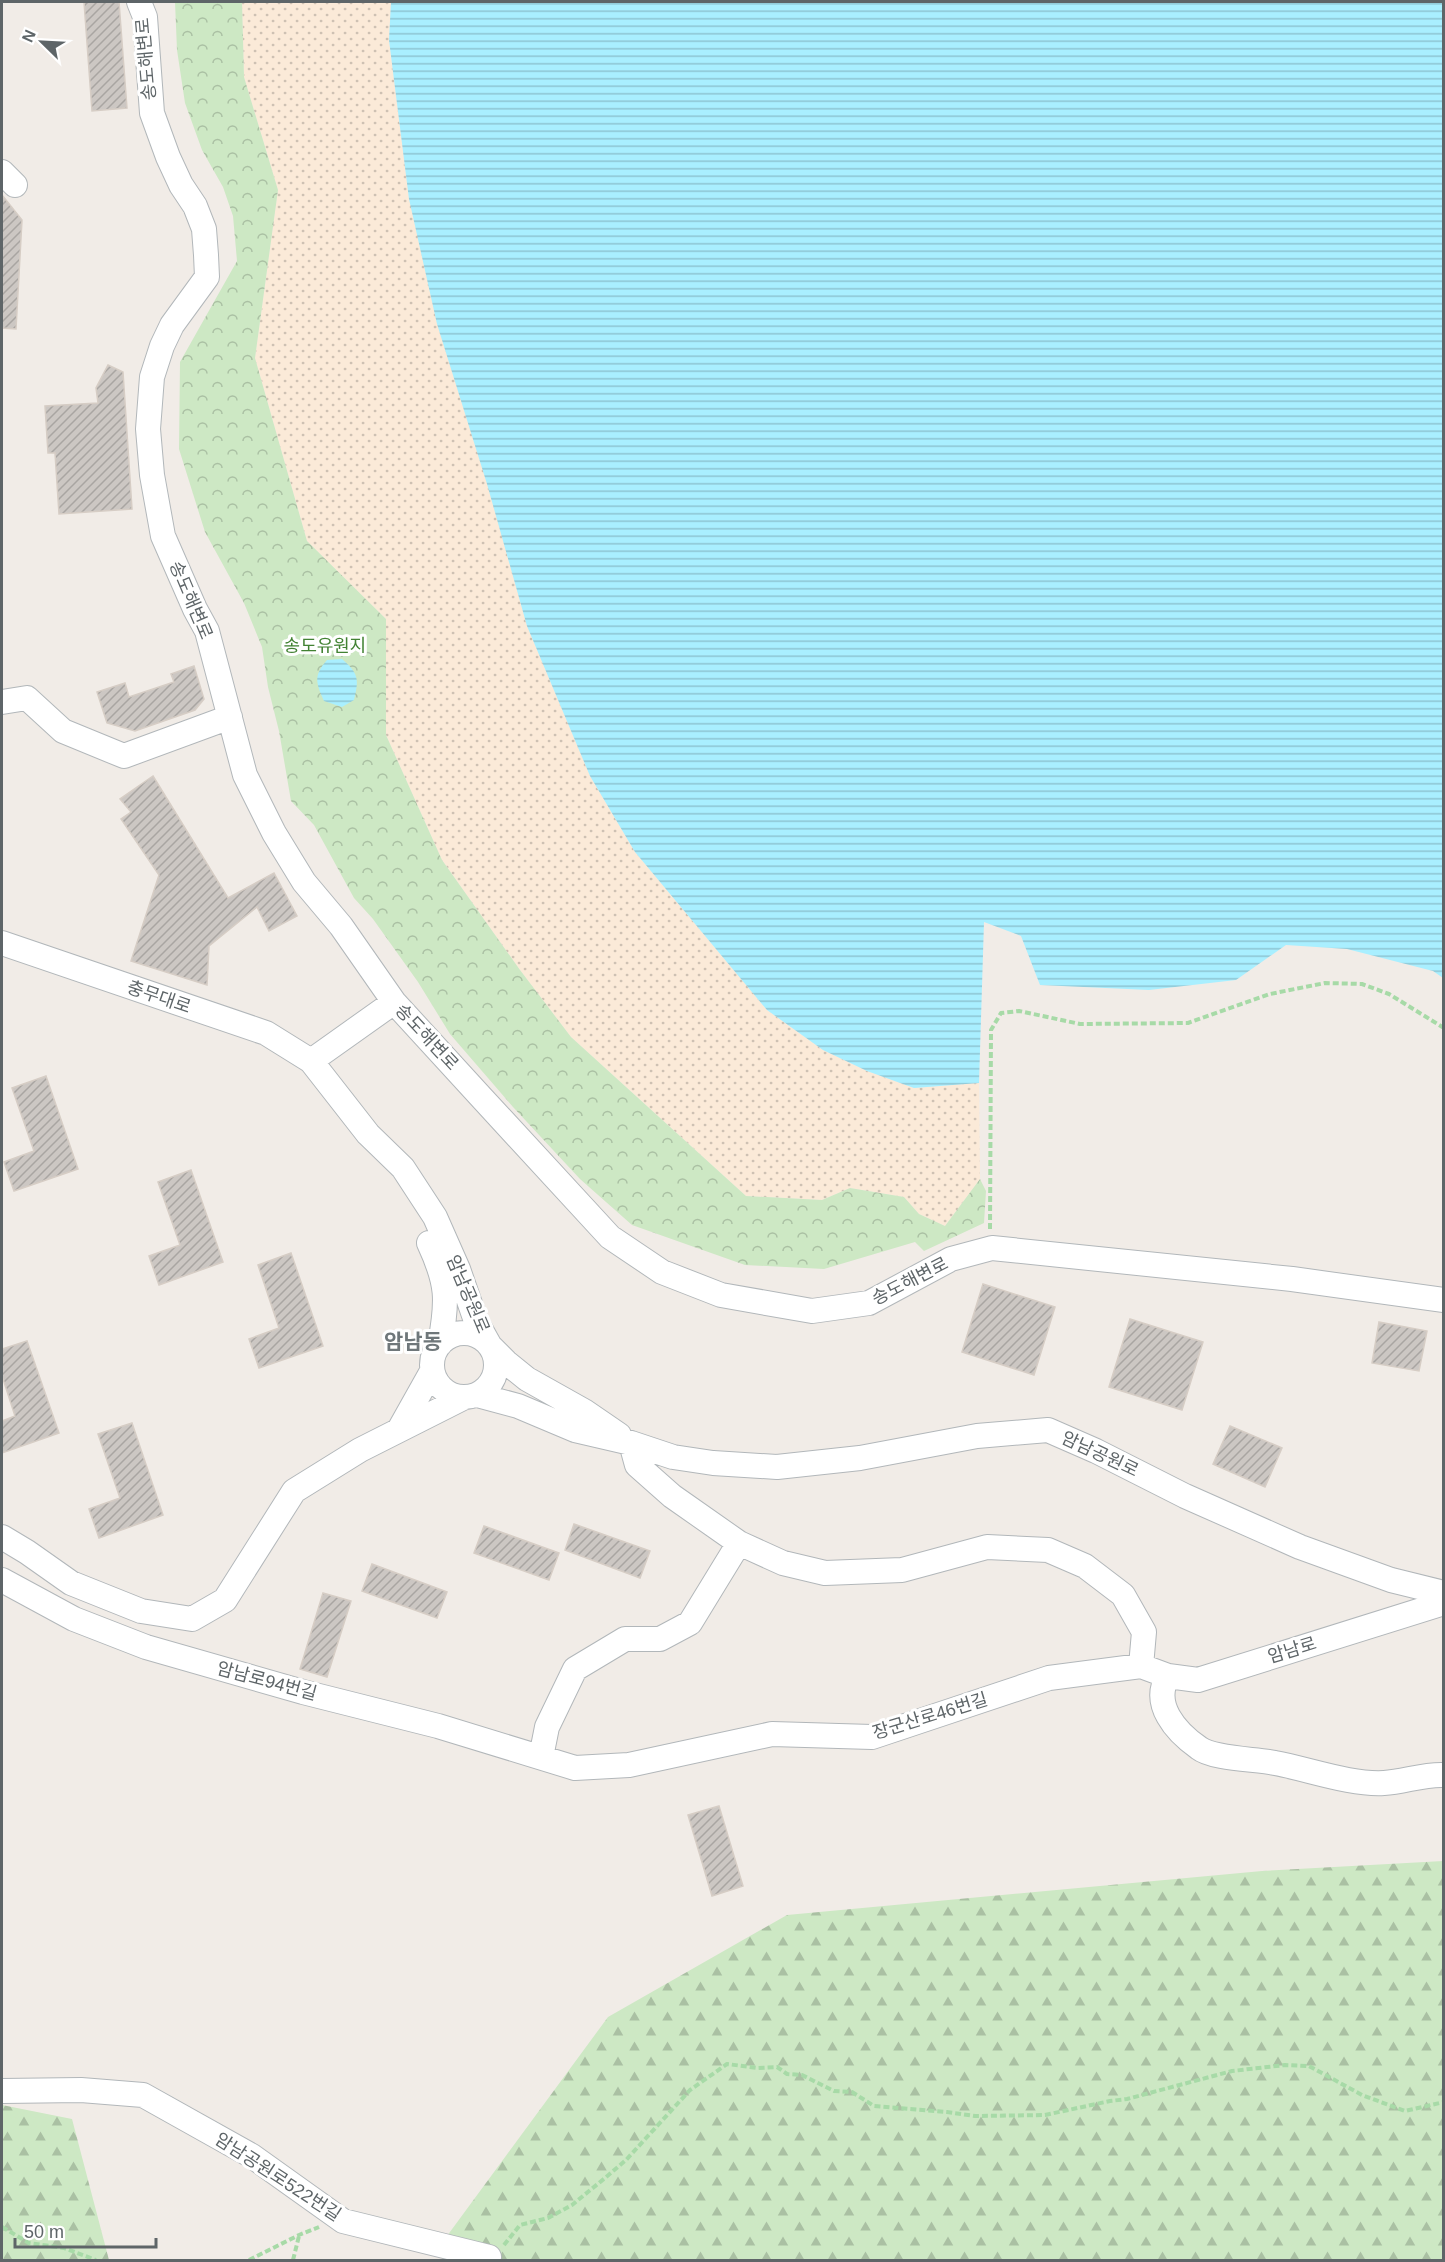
<svg xmlns="http://www.w3.org/2000/svg" width="1445" height="2262" font-family="Helvetica,'Noto Sans KR',sans-serif">
<style>
.forest{fill:url(#forest-firs)}
.sand{fill:url(#sand-dots)}
.park{fill:url(#park-crowns)}
.water{fill:url(#water-rules)}
.building{fill:url(#building-hatch);stroke:#d6cdc5;stroke-width:1.5}
.lines{fill:none;stroke-linecap:round;stroke-linejoin:round}
.minor-casing{stroke:#b2b7ba;stroke-width:26}
.path{stroke:#a7daa7;stroke-width:4;stroke-dasharray:6 3;stroke-linecap:butt}
.minor{stroke:#fff;stroke-width:24}
.labels{text-anchor:middle;dominant-baseline:central;stroke-width:6;stroke-linejoin:round;paint-order:stroke}
.street-label{font-size:18px;fill:#5e6568;stroke:#fff}
.park-label{font-size:18px;fill:#428233;stroke:#fff}
.quarter-label{font-size:21px;font-weight:bold;fill:#6f777a;stroke:#fff}
</style>
<defs>
<pattern id="forest-firs" width="22" height="20" patternUnits="userSpaceOnUse" patternTransform="scale(1.5)"><rect width="22" height="20" fill="#cde8c4"/><path d="M5 1l3.5 6h-7zM16 11l3.5 6h-7z" fill="#aac0a3"/></pattern>
<pattern id="sand-dots" width="8" height="8" patternUnits="userSpaceOnUse" patternTransform="scale(1.5)"><rect width="8" height="8" fill="#fbead8"/><path d="M2 2h.1M6 6h.1" fill="none" stroke="#cec1b3" stroke-width="1.8" stroke-linecap="round"/></pattern>
<pattern id="park-crowns" width="20" height="18" patternUnits="userSpaceOnUse" patternTransform="scale(1.5)"><rect width="20" height="18" fill="#cde8c4"/><path d="M2 6a3 3 0 1 1 6 0M12 15a3 3 0 1 1 6 0" fill="none" stroke="#aac0a3"/></pattern>
<pattern id="water-rules" width="6" height="5" patternUnits="userSpaceOnUse" patternTransform="scale(1.5)"><rect width="6" height="5" fill="#a9efff"/><path d="M0 2.5h6" fill="none" stroke="#8dc5d2"/></pattern>
<pattern id="building-hatch" width="6" height="6" patternUnits="userSpaceOnUse" patternTransform="scale(1.5)"><rect width="6" height="6" fill="#ccc7c3"/><path d="M-1 1l2-2M0 6l6-6M5 7l2-2" fill="none" stroke="#a9a5a2"/></pattern>
</defs>
<rect width="100%" height="100%" fill="#f1ece7"/>
<path class="forest" d="M1443 1861V2260H461L447 2236 608 2017 787 1915 1262 1871Z
M2 2105 72 2119 109 2260H2Z"/>
<path class="sand" d="M242 2H391L389 40 409 199 527 626 590 776 635 852 767 1010 823 1050 867 1071 914 1088 979 1083 980 1179 945 1226 919 1214 904 1197 850 1188 822 1200 746 1196 571 1037 520 970 442 860 386 735V619L307 541 255 358 278 190 244 77Z"/>
<path class="park" d="M175 2H242L244 77 278 190 255 358 307 541 386 619V735L442 860 520 970 571 1037 746 1196 822 1200 850 1188 904 1197 919 1214 945 1226 980 1179 986 1191 984 1223 924 1251 915 1242 824 1269 745 1265 632 1225 580 1179 513 1107 450 1034 418 982 373 919 354 898 314 825 291 801 279 731 268 687 262 647 244 603 205 532 179 449 180 362 237 261 233 216 223 187 202 150 185 103 177 50Z"/>
<path class="water" d="M391 2H1443V978L1433 971 1347 949 1286 945 1236 980 1149 990 1040 985 1021 936 984 922 979 1083 914 1088 867 1071 823 1050 767 1010 635 852 590 776 527 626 487 484 437 324 409 199 389 40Z
M342 659C359 674 359 679 354 700L342 707 324 701C316 683 313 676 327 660Z"/>
<path class="building" d="M84 2H119L127 108 92 111Z
M2 195 22 220 16 329 2 328Z
M108 365 123 372 132 509 59 514 55 453H48L45 406 98 403 96 388Z
M194 666 204 699 195 710 135 731 107 723 97 692 125 683 129 697 174 682 171 674Z
M153 776 228 898 274 873 297 916 269 931 257 907 209 946 207 985 131 961 159 875 121 819 131 812 120 799Z
M46 1076 78 1169 14 1191 4 1162 34 1151 12 1088Z
M191 1170 223 1262 159 1285 149 1256 180 1245 158 1182Z
M291 1253 323 1346 259 1368 249 1339 279 1328 258 1265Z
M983 1284 1055 1307 1034 1375 962 1352Z
M1130 1319 1203 1342 1182 1410 1109 1387Z
M1379 1322 1427 1331 1419 1371 1372 1363Z
M27 1341 59 1433 2 1453V1421L15 1416 2 1376V1349Z
M132 1423 163 1515 99 1538 89 1509 120 1498 98 1434Z
M1230 1426 1282 1448 1265 1487 1213 1464Z
M574 1524 650 1551 640 1578 565 1550Z
M484 1526 559 1553 549 1580 474 1553Z
M372 1564 447 1592 437 1618 362 1591Z
M323 1593 351 1601 327 1677 300 1669Z
M719 1806 743 1886 712 1896 688 1815Z"/>
<g class="lines">
<g class="minor-casing">
<path id="minor" d="M139 2 145 17 152 113 168 157 181 185 195 206 204 229 206 255 207 277 172 325 162 346 152 377 148 429 152 475 163 536 195 609 207 631 245 775 274 833 304 882 341 926 394 1002 481 1097 610 1237 662 1272 721 1295 812 1311 869 1303 951 1259 992 1248 1292 1279 1444 1300
M2 172 15 185
M2 702 27 698 63 731 124 756 230 717
M2 943 266 1033 311 1061 368 1134 403 1168 435 1217 458 1269 476 1321 490 1346 506 1362 527 1379 584 1411 619 1435
M311 1061 394 1002
M429 1243C448 1284 448 1300 440 1344
M432 1365a32 32 0 1 1 64 0a32 32 0 1 1-64 0Z
M477 1395 518 1406 575 1430 631 1443 673 1457 713 1463 777 1467 860 1458 977 1436 1048 1430 1096 1451 1185 1496 1300 1547 1391 1580 1444 1593
M400 1428 432 1371
M2 1537 27 1552 71 1583 141 1611 192 1619 225 1600 294 1491 360 1450 463 1398
M739 1543 783 1563 825 1573 902 1570 987 1547 1048 1550 1085 1566 1123 1595 1144 1632 1141 1666
M2 1580 74 1619 146 1647 303 1692 438 1726 575 1768 629 1765 772 1734 872 1737 1049 1678 1141 1666 1168 1676 1198 1680 1444 1603
M1168 1676C1151 1704 1176 1732 1199 1748 1213 1759 1257 1759 1275 1763 1308 1769 1351 1785 1384 1783 1404 1782 1423 1774 1444 1775
M541 1757 547 1727 575 1669 625 1639H660L690 1623 739 1543 672 1496 637 1465 631 1443
M2 2091 81 2090 143 2095 252 2156 343 2221 489 2257"/>
</g>
<path class="path" d="M990 1229 991 1030 1001 1013 1019 1011 1080 1024 1188 1023 1270 994 1325 983 1362 984 1389 994 1444 1028
M2 2227 29 2243 64 2248 96 2260
M504 2245 520 2225 548 2218 572 2205 605 2178 626 2160 690 2090 727 2064 758 2068 777 2067 787 2074 802 2075 834 2091 852 2092 874 2106 947 2112 975 2116 1045 2115 1110 2101 1127 2099 1232 2071 1285 2065 1309 2066 1362 2095 1405 2111 1444 2102
M249 2260 299 2235 319 2227
M293 2260 299 2236"/>
<use href="#minor" class="minor"/>
</g>
<g class="labels">
<g class="street-label">
<text transform="translate(146 59) rotate(-95)">송도해변로</text>
<text transform="translate(191 600) rotate(67)">송도해변로</text>
<text transform="translate(159 997) rotate(19)">충무대로</text>
<text transform="translate(427 1037) rotate(47)">송도해변로</text>
<text transform="translate(910 1281) rotate(-27)">송도해변로</text>
<text transform="translate(468 1294) rotate(67)">암남공원로</text>
<text transform="translate(1100 1454) rotate(25)">암남공원로</text>
<text transform="translate(1292 1650) rotate(-17)">암남로</text>
<text transform="translate(267 1681) rotate(15)">암남로94번길</text>
<text transform="translate(930 1716) rotate(-17)">장군산로46번길</text>
<text transform="translate(278 2177) rotate(33)">암남공원로522번길</text>
</g>
<g class="park-label">
<text x="325" y="646">송도유원지</text>
</g>
<g class="quarter-label">
<text x="413" y="1341">암남동</text>
</g>
</g>
<rect width="1445" height="2262" fill="none" stroke="#5e6568" stroke-width="6"/>
<g transform="translate(42 42) rotate(294)" stroke="#ffffff" stroke-width="4.5" paint-order="stroke">
<path d="M0-4.5L10 22L0 15L-10 22Z" fill="#5e6568"/>
<text y="-9" font-size="16" font-weight="bold" text-anchor="middle" fill="#5e6568">N</text>
</g>
<path d="M15 2238v9h141v-9" fill="none" stroke="#5e6568" stroke-width="3"/>
<text x="24" y="2238" font-size="18" fill="#5e6568" stroke="#ffffff" stroke-width="4.5" paint-order="stroke">50 m</text>
</svg>
